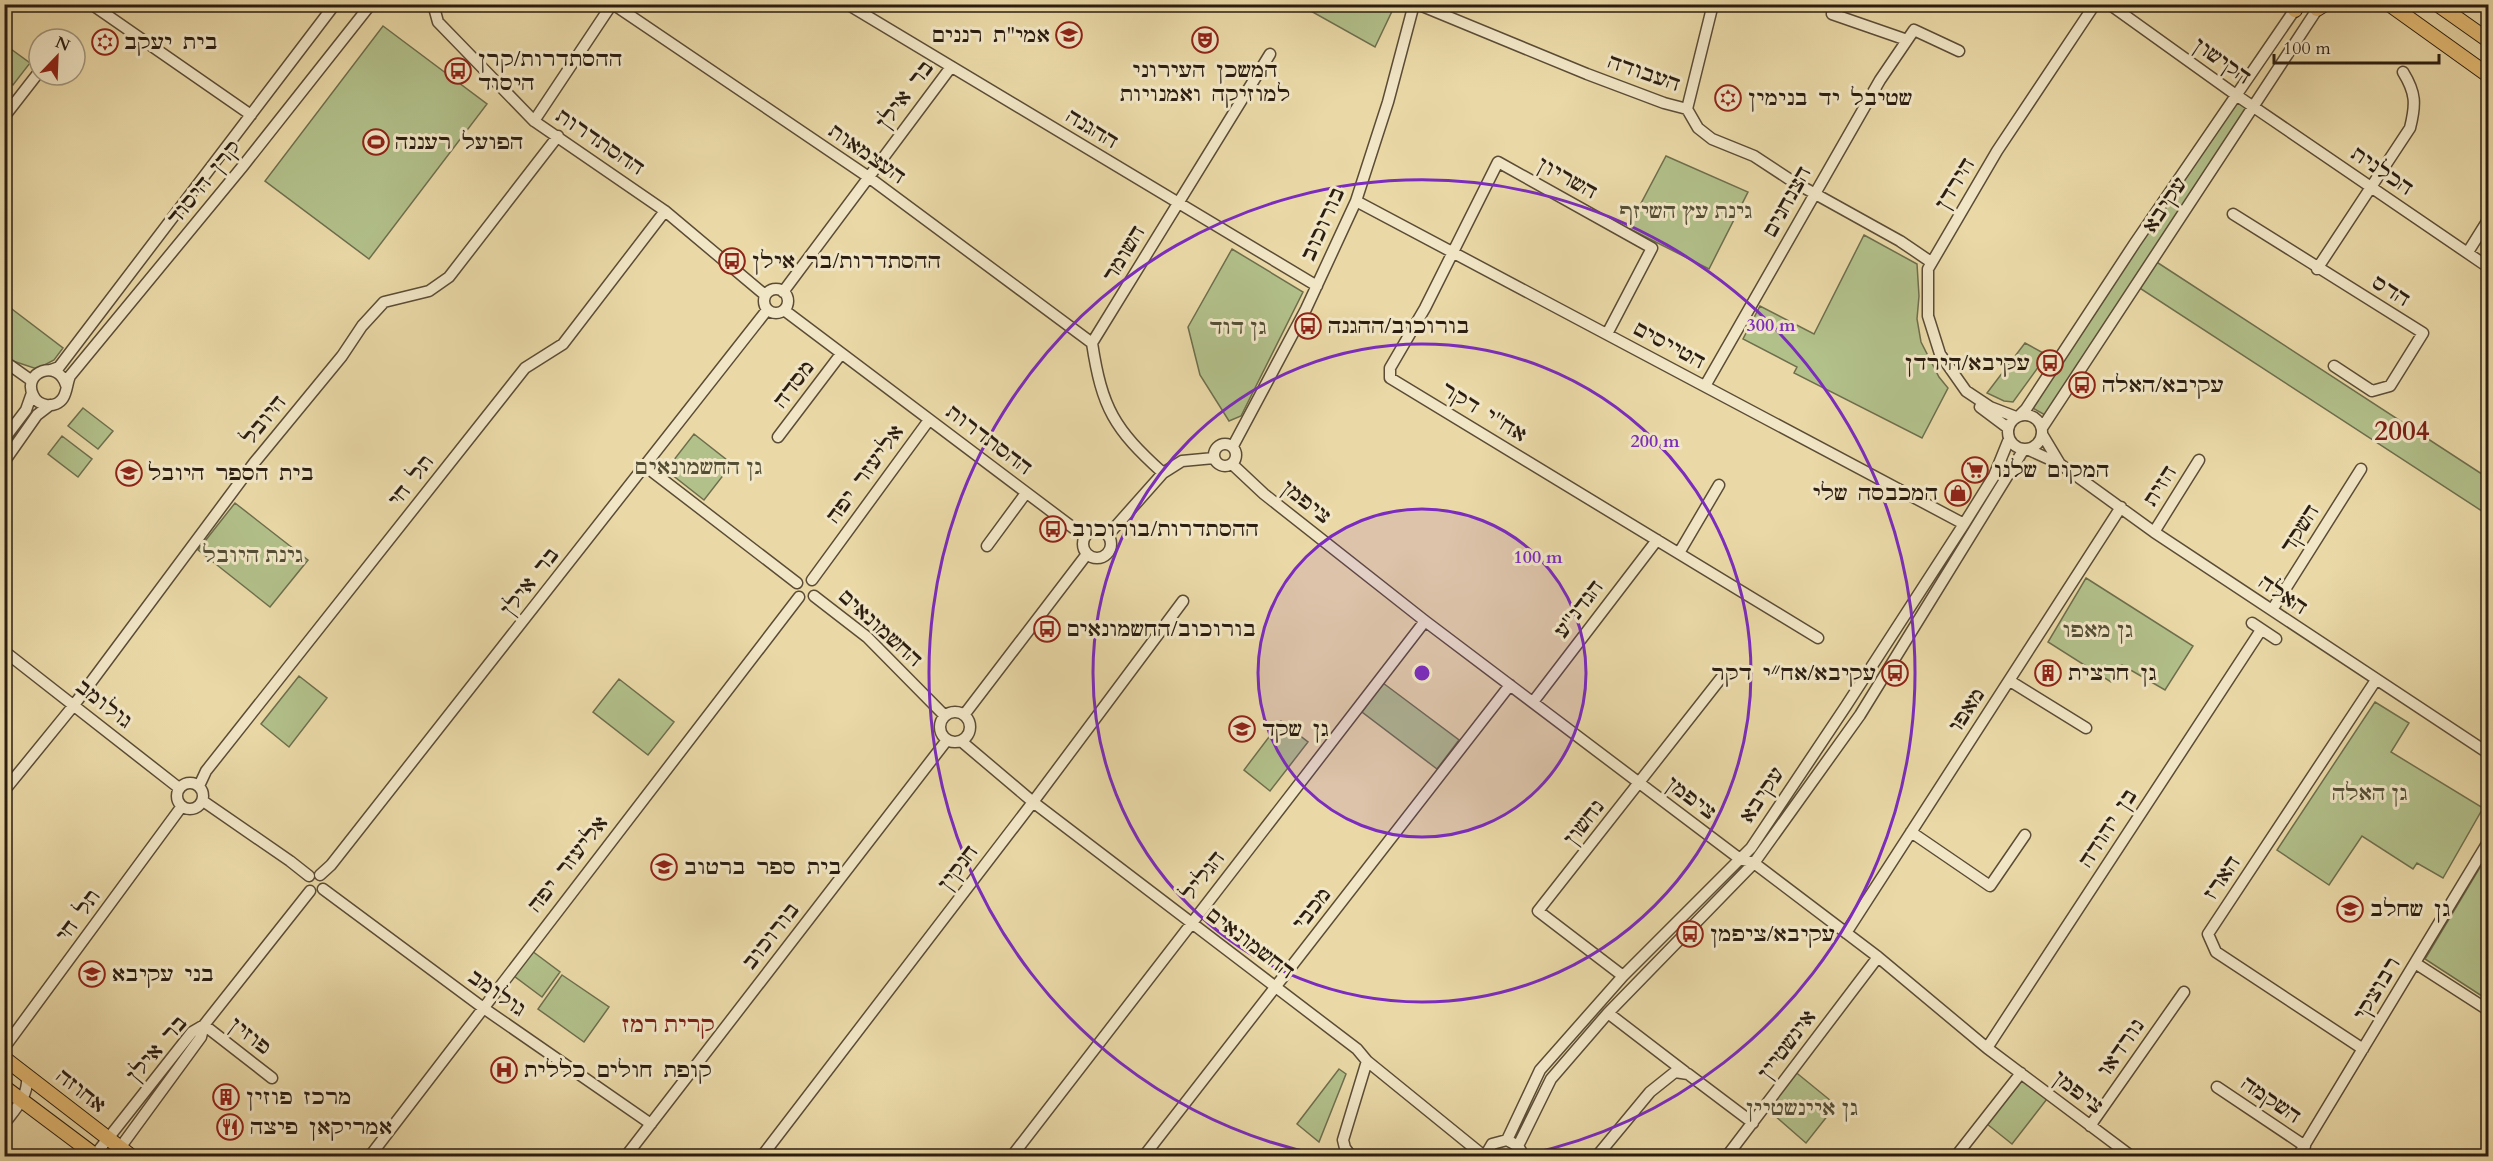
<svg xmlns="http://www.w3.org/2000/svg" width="2493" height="1161" font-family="Cardo,'Frank Ruhl Libre',serif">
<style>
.green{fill:#b2c08a;stroke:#6e6e4d;stroke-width:1.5}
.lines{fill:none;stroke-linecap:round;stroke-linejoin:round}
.minor-casing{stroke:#5b4c36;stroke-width:13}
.major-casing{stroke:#2b1d10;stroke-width:16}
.minor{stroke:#f1e6c6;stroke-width:10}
.major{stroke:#e5bc74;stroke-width:14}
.ring{fill:none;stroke:#7b2cbf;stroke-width:3}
.labels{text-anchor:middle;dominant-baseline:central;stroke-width:6;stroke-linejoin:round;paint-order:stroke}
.poi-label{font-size:21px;fill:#2b1d10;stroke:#f1e6c6;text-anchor:start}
.street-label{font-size:21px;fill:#2b1d10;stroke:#f1e6c6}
.park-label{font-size:21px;font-style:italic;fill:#544e35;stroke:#f1e6c6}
.neighbourhood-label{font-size:22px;font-weight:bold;fill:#7a1f14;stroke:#f1e6c6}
.district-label{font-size:27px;font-weight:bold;fill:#7a1f14;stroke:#f1e6c6}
.centre{fill:#7b2cbf;stroke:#f1e6c6;stroke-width:3}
.ring-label{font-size:18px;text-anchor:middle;font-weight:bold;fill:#7b2cbf;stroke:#f1e6c6;stroke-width:6;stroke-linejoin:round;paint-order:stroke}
</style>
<rect width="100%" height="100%" fill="#ead9a7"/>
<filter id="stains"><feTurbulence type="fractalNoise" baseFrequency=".00333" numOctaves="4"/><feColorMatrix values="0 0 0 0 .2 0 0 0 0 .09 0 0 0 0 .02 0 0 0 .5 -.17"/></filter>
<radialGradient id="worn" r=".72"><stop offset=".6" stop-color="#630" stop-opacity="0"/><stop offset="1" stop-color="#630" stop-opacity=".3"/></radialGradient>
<path class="green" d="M1390 5 1394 7 1375 47 1300 5Z
M383 26 487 104 369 259 265 181Z
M4 44 30 63 13 85 5 78Z
M2235 101 2247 108 2045 415 2031 407Z
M1666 156 1748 192 1709 269 1628 228Z
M1864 235 1917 264 1919 296 1917 319 1921 342 1939 377 1948 388 1922 438 1794 373 1797 367 1743 339 1760 306 1814 334Z
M1232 249 1303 292 1241 416 1229 421 1200 375 1188 327Z
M2152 259 2488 478V515L2135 285Z
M4 303 63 348 54 360 37 369 13 361 5 355Z
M2025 343 2047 355 2013 402 2004 401 1987 393Z
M83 408 113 431 98 449 68 426Z
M694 434 732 464 704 500 666 470Z
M62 436 92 459 78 477 48 454Z
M235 503 308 560 270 607 198 550Z
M2086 578 2193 646 2165 690 2122 665 2111 682 2048 642Z
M299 676 327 698 289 747 261 724Z
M619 679 674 722 648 755 593 712Z
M1383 683 1459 740 1437 769 1362 712Z
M2375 702 2409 723 2391 752 2483 808 2443 878 2417 863 2413 869 2362 836 2329 885 2277 850Z
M1281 721 1308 742 1270 791 1244 770Z
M2488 854V1000L2425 959Z
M532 951 560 972 542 997 514 976Z
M562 975 609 1007 584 1042 538 1009Z
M1339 1069 1346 1074 1319 1142 1297 1124Z
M1793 1070 1836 1105 1806 1143 1765 1107Z
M2022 1080 2047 1099 2012 1144 1987 1124Z"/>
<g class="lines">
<g class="minor-casing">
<path id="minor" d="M91 4 251 115
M433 4 438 22 534 121 665 211 765 295
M613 4 867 176 1092 343
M847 4 1317 286
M1417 4 1587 74 1664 103 1687 109 1698 128 1712 139 1754 156 1792 181 1900 241 1931 262
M2109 4 2236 95 2488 267
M1832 14 1907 40
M1687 109 1713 4
M4 117 39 72
M534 121 612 4
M1356 201 1964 524
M2233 214 2423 333 2390 386 2372 391 2334 366
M2468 252 2488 220
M2317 269 2410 128C2416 104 2416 93 2403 72
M764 301a12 12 0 1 1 24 0a12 12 0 1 1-24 0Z
M783 292 951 67
M784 310 1084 536
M1607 334 1652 248 1498 162 1425 308 1390 368V378L1818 638
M4 361 32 381
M51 370 59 367 335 4
M66 385C58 358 22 372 33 395 38 407 56 409 63 398 67 392 67 383 70 376L243 166 371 4
M1705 386 1880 80 1914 30 1959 51
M1980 407 2008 428
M2008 432a17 17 0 1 1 34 0a17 17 0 1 1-34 0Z
M2020 415 2026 409 2135 243 2298 5
M2016 417 1990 407 1966 391 1940 354 1928 316V269L1997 151 2095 4
M2042 428 2320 5
M2042 434 2060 464
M778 437 841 354
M4 439 26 410 32 393
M1214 455a11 11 0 1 1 22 0a11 11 0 1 1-22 0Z
M1233 446 1306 309 1356 201 1388 102 1414 4
M2027 449 2060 464 2154 532 2488 753
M4 462 37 415 50 405
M1232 464 1264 494 1425 621 1740 859 1754 863 1878 957 1987 1048 2131 1156
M645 466 797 583
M1163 473C1114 429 1102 408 1092 343L1270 54
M1083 544a14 14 0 1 1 28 0a14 14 0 1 1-28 0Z
M2154 532 2199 460
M1108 535 1163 473 1182 461 1214 458
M987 546 1026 493
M1679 553 1719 485
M812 580 929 420
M814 596 867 637 945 716
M2272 610 2361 469
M2252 623 2276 639
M4 651 179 788
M2010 681 2086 728
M1533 702 1657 540
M940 727a15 15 0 1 1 30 0a15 15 0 1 1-30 0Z
M964 715 1087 554
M961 741 1033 802 1357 1049 1367 1061 1484 1156
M177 796a13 13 0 1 1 26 0a13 13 0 1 1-26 0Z
M199 786 206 771 525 368 563 344 665 211
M4 791 74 705 254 463 342 356 362 326 384 302 429 291 449 277 558 136
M203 801 290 861 309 876
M1911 832 1990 886 2025 835
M320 875 331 865 767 310
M323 889 482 1007 651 1124
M1846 933 2121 507
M2415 963 2488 1010
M1623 976 1538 911 1725 673
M1608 1013 1685 1072
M204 1025 272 1078
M4 1048 182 806
M1987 1048 2261 630
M2363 1049 2216 952 2208 934 2376 680
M2217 1087 2305 1146
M4 1124C16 1108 29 1096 27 1075
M2090 1126 2184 992
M1507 1140 1540 1070 1623 976 1751 848 1846 706 1964 524 1994 476 2009 439
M1518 1146 1551 1079 1608 1013 1754 863 1860 715 2024 449
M95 1155 192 1032 204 1025
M114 1156 201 1037 204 1025 310 891
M370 1156 799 597
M626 1156 947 740
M762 1156 1033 802 1183 601
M1012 1156 1425 621
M1144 1156 1510 685
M1351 1156 1345 1148 1343 1140 1367 1061
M1485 1156 1492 1144 1507 1140 1518 1146 1524 1156
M1597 1156 1650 1092 1675 1072 1688 1074 1753 1123
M1727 1156 1878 957
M1956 1156 2021 1073
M2298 1156 2488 842"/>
</g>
<g class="major-casing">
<path id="major" d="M2389 4 2488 75
M2437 4 2488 40
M2317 9 2325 4
M2295 10 2297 4
M4 1058 131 1156
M4 1087 96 1156"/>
</g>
<use href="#minor" class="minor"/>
<use href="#major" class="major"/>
</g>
<circle cx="1422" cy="673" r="164" fill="#7b2cbf" fill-opacity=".12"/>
<g class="ring">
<circle cx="1422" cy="673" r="164"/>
<circle cx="1422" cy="673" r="329"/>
<path d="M1324 1156A493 493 0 1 1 1520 1156"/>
</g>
<defs>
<g id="school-ring" transform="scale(1.35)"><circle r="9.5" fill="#f1e6c6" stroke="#8f2418" stroke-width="1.5"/><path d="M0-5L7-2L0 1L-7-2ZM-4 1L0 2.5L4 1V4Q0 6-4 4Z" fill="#8f2418"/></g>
<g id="theatre-ring" transform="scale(1.35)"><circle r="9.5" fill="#f1e6c6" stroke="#8f2418" stroke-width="1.5"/><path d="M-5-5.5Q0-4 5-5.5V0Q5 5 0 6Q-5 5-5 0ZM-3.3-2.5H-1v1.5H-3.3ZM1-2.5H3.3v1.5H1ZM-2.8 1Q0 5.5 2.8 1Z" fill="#8f2418"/></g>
<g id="synagogue-ring" transform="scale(1.35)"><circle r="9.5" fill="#f1e6c6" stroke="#8f2418" stroke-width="1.5"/><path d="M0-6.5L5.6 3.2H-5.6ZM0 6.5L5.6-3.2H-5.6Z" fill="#8f2418"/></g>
<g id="bus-ring" transform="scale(1.35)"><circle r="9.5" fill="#f1e6c6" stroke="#8f2418" stroke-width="1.5"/><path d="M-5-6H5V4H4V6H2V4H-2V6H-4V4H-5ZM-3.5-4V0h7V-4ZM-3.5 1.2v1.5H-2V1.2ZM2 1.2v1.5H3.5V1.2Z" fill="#8f2418"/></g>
<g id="stadium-ring" transform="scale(1.35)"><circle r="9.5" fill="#f1e6c6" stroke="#8f2418" stroke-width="1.5"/><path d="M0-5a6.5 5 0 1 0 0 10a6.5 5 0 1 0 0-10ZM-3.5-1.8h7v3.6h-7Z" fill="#8f2418"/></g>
<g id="supermarket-ring" transform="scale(1.35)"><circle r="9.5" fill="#f1e6c6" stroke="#8f2418" stroke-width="1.5"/><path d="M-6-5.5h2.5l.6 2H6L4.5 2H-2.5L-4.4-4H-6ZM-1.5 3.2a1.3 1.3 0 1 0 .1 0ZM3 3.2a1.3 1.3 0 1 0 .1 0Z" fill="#8f2418"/></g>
<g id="shop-ring" transform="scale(1.35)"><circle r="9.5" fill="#f1e6c6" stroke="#8f2418" stroke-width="1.5"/><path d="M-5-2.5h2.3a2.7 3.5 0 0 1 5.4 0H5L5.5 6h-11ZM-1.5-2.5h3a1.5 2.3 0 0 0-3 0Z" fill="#8f2418"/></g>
<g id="building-ring" transform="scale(1.35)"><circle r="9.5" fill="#f1e6c6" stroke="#8f2418" stroke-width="1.5"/><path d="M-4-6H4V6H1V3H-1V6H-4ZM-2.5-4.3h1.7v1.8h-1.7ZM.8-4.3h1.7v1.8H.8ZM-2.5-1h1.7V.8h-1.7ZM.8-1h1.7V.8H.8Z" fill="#8f2418"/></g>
<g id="hospital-ring" transform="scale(1.35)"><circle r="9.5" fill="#f1e6c6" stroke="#8f2418" stroke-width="1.5"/><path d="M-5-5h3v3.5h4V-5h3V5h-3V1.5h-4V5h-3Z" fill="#8f2418"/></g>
<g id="restaurant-ring" transform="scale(1.35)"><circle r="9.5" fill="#f1e6c6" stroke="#8f2418" stroke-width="1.5"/><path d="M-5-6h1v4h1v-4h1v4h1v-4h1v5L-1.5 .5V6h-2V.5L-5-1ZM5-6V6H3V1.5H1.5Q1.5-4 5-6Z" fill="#8f2418"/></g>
</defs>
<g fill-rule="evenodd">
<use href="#school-ring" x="1069" y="35"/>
<use href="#theatre-ring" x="1205" y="40"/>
<use href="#synagogue-ring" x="105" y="42"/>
<use href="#bus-ring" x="458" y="71"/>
<use href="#synagogue-ring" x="1728" y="98"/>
<use href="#stadium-ring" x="376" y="142"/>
<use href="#bus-ring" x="732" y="261"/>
<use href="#bus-ring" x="1308" y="326"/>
<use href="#bus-ring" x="2050" y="363"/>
<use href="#bus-ring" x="2082" y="385"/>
<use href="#supermarket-ring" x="1975" y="470"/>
<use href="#school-ring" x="129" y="473"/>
<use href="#shop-ring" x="1958" y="493"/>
<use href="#bus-ring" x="1053" y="529"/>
<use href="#bus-ring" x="1047" y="629"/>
<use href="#bus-ring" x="1895" y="673"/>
<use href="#building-ring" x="2048" y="673"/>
<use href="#school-ring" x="1242" y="729"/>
<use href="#school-ring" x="664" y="867"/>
<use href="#school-ring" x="2350" y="909"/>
<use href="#bus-ring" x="1690" y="934"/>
<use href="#school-ring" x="92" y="974"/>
<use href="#hospital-ring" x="504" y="1070"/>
<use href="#building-ring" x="226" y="1097"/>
<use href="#restaurant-ring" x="230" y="1127"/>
</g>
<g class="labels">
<g class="poi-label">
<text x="1050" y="35" text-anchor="end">אמי"ת רננים</text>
<text x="124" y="42">בית יעקב</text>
<text x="478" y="59">ההסתדרות/קרן<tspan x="478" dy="24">היסוד</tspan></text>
<text x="1205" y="70" text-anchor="middle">המשכן העירוני<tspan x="1205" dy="24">למוזיקה ואמנויות</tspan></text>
<text x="1748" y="98">שטיבל יד בנימין</text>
<text x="395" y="142">הפועל רעננה</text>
<text x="752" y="261">ההסתדרות/בר אילן</text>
<text x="1328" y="326">בורוכוב/ההגנה</text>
<text x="2030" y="363" text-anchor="end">עקיבא/הירדן</text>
<text x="2102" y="385">עקיבא/האלה</text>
<text x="1994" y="470">המקום שלנו</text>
<text x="148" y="473">בית הספר היובל</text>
<text x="1938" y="493" text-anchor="end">המכבסה שלי</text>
<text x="1072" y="529">ההסתדרות/בורוכוב</text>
<text x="1066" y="629">בורוכוב/החשמונאים</text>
<text x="1876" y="673" text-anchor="end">עקיבא/אח״י דקר</text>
<text x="2068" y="673">גן חרצית</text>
<text x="1262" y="729">גן שקד</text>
<text x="684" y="867">בית ספר ברטוב</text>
<text x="2370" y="909">גן שחלב</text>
<text x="1710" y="934">עקיבא/ציפמן</text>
<text x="112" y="974">בני עקיבא</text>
<text x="524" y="1070">קופת חולים כללית</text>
<text x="246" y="1097">מרכז פוזין</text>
<text x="250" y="1127">אמריקאן פיצה</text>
</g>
<g class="street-label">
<text transform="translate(2222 61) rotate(35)">הקישון</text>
<text transform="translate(1644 73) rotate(19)">העבודה</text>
<text transform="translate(905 95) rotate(-53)">בר אילן</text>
<text transform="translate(1092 129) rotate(31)">ההגנה</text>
<text transform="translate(600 142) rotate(34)">ההסתדרות</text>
<text transform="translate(867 154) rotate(35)">העצמאות</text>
<text transform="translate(2382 171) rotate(34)">הכלנית</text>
<text transform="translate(1567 178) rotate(29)">השריון</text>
<text transform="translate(204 183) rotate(-51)">קרן היסוד</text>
<text transform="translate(1955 184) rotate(-59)">הירדן</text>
<text transform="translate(1787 202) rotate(-61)">הצנחנים</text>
<text transform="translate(2165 205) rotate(-56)">עקיבא</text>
<text transform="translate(1323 224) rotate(-66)">בורוכוב</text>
<text transform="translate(1124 254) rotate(-59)">השומר</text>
<text transform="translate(2391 291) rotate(32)">הדס</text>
<text transform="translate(1669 345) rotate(28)">הטייסים</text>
<text transform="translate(794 384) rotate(-53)">מסדה</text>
<text transform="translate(1484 412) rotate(31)">אח''י דקר</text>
<text transform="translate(264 420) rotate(-51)">היובל</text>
<text transform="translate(989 440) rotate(37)">ההסתדרות</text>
<text transform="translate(865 474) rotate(-54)">אליעזר יפה</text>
<text transform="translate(411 481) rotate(-52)">תל חי</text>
<text transform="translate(2160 486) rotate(-58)">הזית</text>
<text transform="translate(1306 502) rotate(38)">ציפמן</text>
<text transform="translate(2300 529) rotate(-58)">השקד</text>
<text transform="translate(530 582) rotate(-52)">בר אילן</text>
<text transform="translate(2283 595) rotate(34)">האלה</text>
<text transform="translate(1579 609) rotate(-53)">הגדנ''ע</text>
<text transform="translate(880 628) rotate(42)">החשמונאים</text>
<text transform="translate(104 704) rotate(38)">גולומב</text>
<text transform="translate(1967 710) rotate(-57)">מאפו</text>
<text transform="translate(1762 795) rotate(-56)">עקיבא</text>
<text transform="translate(1691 798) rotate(37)">ציפמן</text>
<text transform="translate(1584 823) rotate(-52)">נחשון</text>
<text transform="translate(2108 828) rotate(-57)">בן יהודה</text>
<text transform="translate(568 864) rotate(-52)">אליעזר יפה</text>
<text transform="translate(958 868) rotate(-53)">חנקין</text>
<text transform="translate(1203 876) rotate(-52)">הגליל</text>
<text transform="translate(2222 878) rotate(-56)">הארז</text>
<text transform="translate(1312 909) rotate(-52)">מכבי</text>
<text transform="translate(78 916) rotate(-54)">תל חי</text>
<text transform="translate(771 936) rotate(-52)">בורוכוב</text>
<text transform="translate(1250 943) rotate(37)">החשמונאים</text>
<text transform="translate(2377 989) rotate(-59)">רבוצקי</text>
<text transform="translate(497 993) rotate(35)">גולומב</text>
<text transform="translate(250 1036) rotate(38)">פוזין</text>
<text transform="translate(1787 1045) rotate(-53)">אינשטיין</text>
<text transform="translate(2121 1048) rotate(-55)">נורדאו</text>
<text transform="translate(157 1049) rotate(-49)">בר אילן</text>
<text transform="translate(81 1091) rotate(38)">אחוזה</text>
<text transform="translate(2078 1092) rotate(37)">ציפמן</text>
<text transform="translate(2271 1100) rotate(34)">השקמה</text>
</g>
<g class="park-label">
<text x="1686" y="211">גינת עץ השיזף</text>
<text x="1238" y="327">גן דוד</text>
<text x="699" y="467">גן החשמונאים</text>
<text x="253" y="555">גינת היובל</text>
<text x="2098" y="630">גן מאפו</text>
<text x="2370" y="793">גן האלה</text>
<text x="1802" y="1108">גן איינשטיין</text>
</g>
<g class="neighbourhood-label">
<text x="668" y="1025">קרית רמז</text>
</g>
<g class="district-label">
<text x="2402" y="431">2004</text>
</g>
</g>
<circle cx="1422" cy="673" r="9" class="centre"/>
<g class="ring-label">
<text x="1771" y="331">300 m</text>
<text x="1655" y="447">200 m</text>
<text x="1538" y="563">100 m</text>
</g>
<rect width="2493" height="1161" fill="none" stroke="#ead9a7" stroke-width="24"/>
<rect x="6" y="6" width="2481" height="1149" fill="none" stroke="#2b1d10" stroke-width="3"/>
<rect x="12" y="12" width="2469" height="1137" fill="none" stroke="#2b1d10" stroke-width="1.5"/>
<g transform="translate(57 57) rotate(23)"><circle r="28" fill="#f1e6c6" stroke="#a2967d" stroke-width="1.5"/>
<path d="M0-4.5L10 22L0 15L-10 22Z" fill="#8f2418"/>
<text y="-9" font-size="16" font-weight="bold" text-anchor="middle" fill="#2b1d10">N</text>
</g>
<path d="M2274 54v9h165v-9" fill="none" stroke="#2b1d10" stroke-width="3"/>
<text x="2283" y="54" font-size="18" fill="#2b1d10" stroke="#f1e6c6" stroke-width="4.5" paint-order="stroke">100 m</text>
<rect width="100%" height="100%" filter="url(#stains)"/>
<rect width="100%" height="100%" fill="url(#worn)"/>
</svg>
